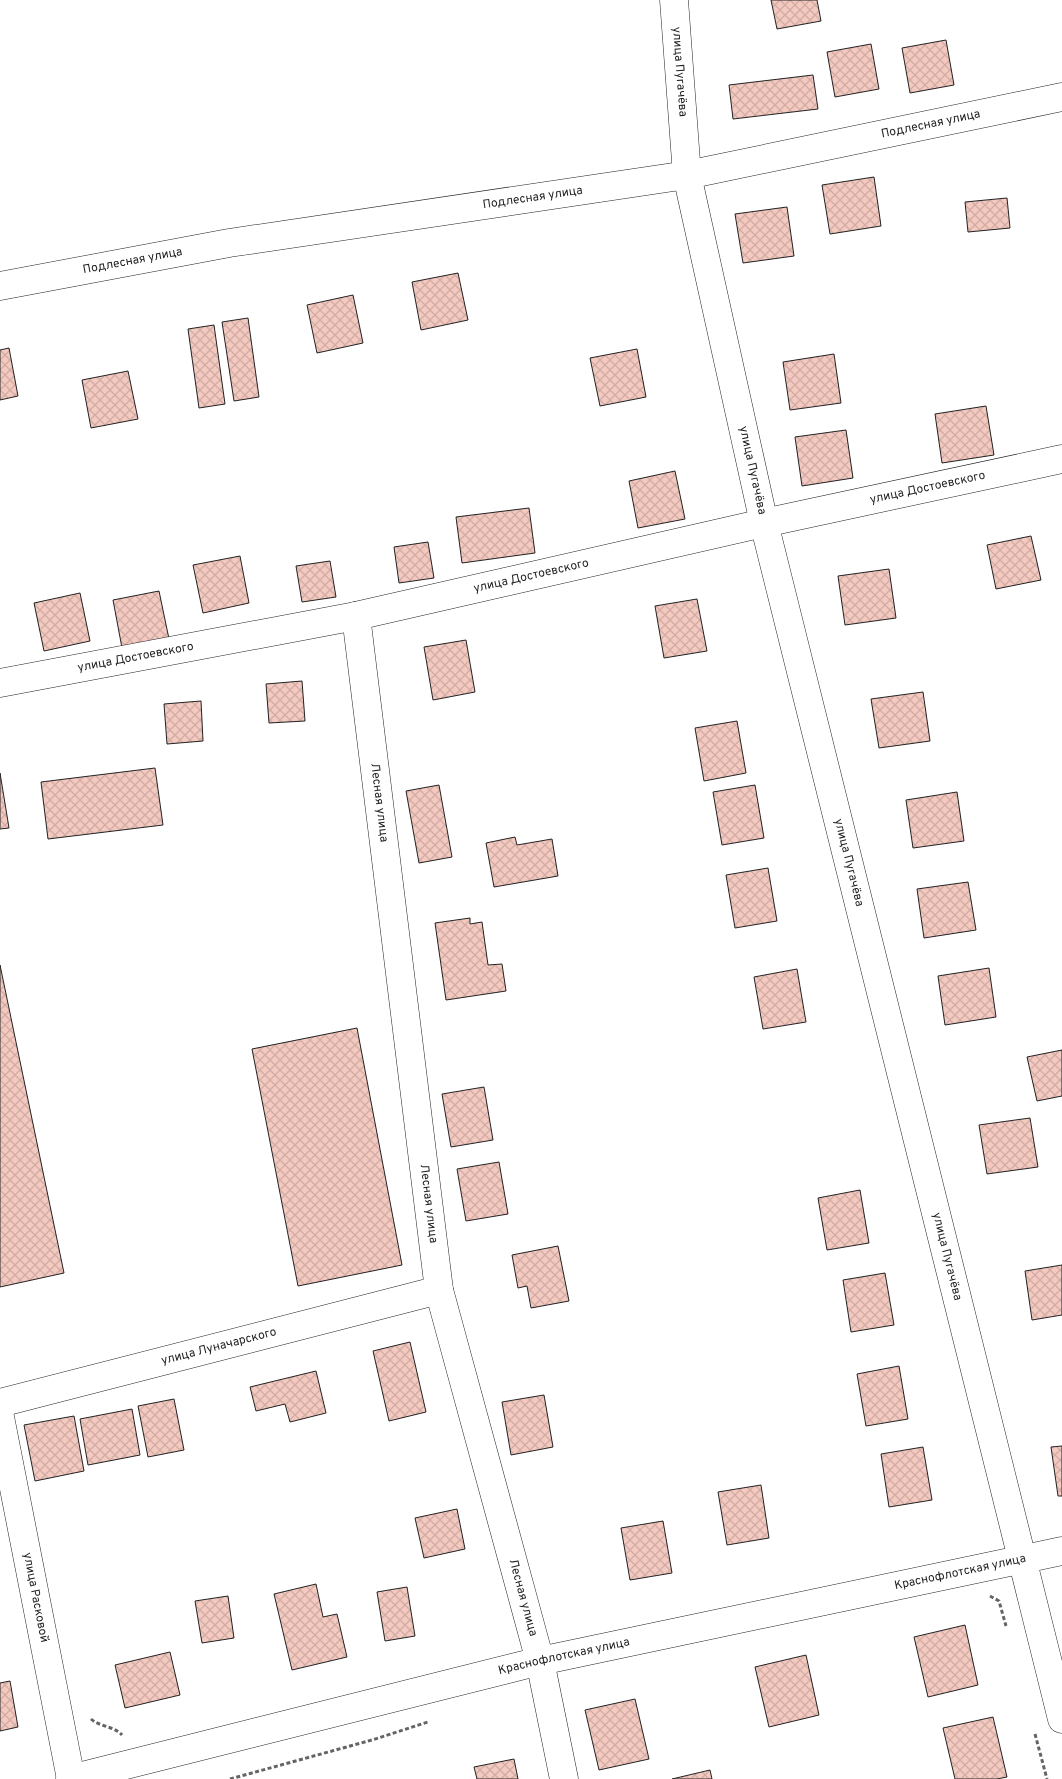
<svg xmlns="http://www.w3.org/2000/svg" width="1062" height="1779" font-family="Overpass,sans-serif">
<style>
.building{fill:url(#building-cross-hatch);stroke:#222}
.lines{fill:none;stroke-linecap:round;stroke-linejoin:round}
.minor-casing{stroke:#222;stroke-width:29}
.major-casing{stroke:#222;stroke-width:29}
.path{stroke:#646464;stroke-width:3;stroke-dasharray:4 2.5;stroke-linecap:butt}
.minor{stroke:#fff;stroke-width:28}
.major{stroke:#fff;stroke-width:28}
.labels{text-anchor:middle;dominant-baseline:central;stroke-width:4;stroke-linejoin:round;paint-order:stroke}
.street-label{font-size:12px;fill:#222;stroke:#fff}
</style>
<defs>
<pattern id="building-cross-hatch" width="8" height="8" patternUnits="userSpaceOnUse" patternTransform="scale(1.25)"><rect width="8" height="8" fill="#f3c9c0"/><path d="M0 0l8 8M0 8l8-8" fill="none" stroke="#d0aca5"/></pattern>
</defs>
<rect width="100%" height="100%" fill="#fff"/>
<path class="building" d="M771 0H817L821 21 777 29Z
M946 40 954 85 910 93 902 48Z
M871 44 879 89 835 97 827 52Z
M813 75 818 109 733 119 729 85Z
M874 177 881 226 830 234 822 185Z
M1007 198 1010 228 968 232 965 202Z
M787 207 794 256 743 263 735 214Z
M458 273 468 320 421 330 412 282Z
M353 295 363 343 317 353 307 305Z
M248 318 259 397 234 401 222 322Z
M214 325 225 404 199 408 188 329Z
M9 348 18 396 0 400V350Z
M637 349 646 397 600 406 590 358Z
M834 354 841 403 790 410 783 362Z
M128 371 138 419 91 428 82 380Z
M986 406 994 455 942 463 935 414Z
M846 430 853 478 802 486 795 437Z
M675 471 685 519 638 528 629 481Z
M529 508 535 553 462 563 456 517Z
M1031 536 1041 580 996 589 987 545Z
M428 542 434 578 399 583 394 547Z
M240 556 249 603 203 613 193 565Z
M330 561 336 597 302 602 296 566Z
M889 569 896 618 845 625 838 576Z
M159 591 169 639 122 648 113 600Z
M80 593 90 641 44 651 34 603Z
M697 599 707 651 664 658 655 606Z
M466 640 475 692 433 700 424 647Z
M302 681 305 721 269 723 266 684Z
M923 692 930 741 879 748 871 699Z
M201 701 203 741 167 744 164 704Z
M737 721 746 773 704 781 695 728Z
M155 768 163 825 48 839 41 782Z
M0 773 9 828 0 829Z
M439 785 452 857 419 863 406 791Z
M755 785 764 838 722 845 713 792Z
M957 792 964 841 913 848 906 800Z
M515 837 517 845 552 839 558 876 494 887 486 843Z
M768 868 777 921 735 928 726 875Z
M968 882 976 930 924 938 917 889Z
M470 918V924L482 922 488 965 502 964 506 991 446 1000 435 923Z
M0 965 64 1273 0 1287Z
M989 968 996 1017 945 1025 938 976Z
M797 969 806 1022 763 1029 754 977Z
M357 1028 402 1265 298 1286 252 1049Z
M1062 1050V1096L1037 1101 1027 1057Z
M484 1087 493 1140 451 1147 442 1094Z
M1030 1118 1038 1167 987 1174 979 1125Z
M499 1162 508 1214 466 1221 457 1169Z
M860 1190 869 1243 827 1250 818 1198Z
M558 1246 569 1301 531 1308 527 1286 518 1288 512 1255Z
M1062 1265V1315L1032 1320 1025 1271Z
M885 1273 894 1325 851 1332 843 1280Z
M410 1342 426 1412 389 1421 373 1351Z
M899 1366 908 1419 866 1426 857 1374Z
M316 1371 326 1413 290 1422 285 1404 256 1411 250 1387Z
M544 1395 553 1447 511 1455 502 1402Z
M174 1399 184 1450 148 1457 138 1406Z
M132 1409 140 1455 88 1465 80 1419Z
M74 1416 84 1471 35 1481 24 1425Z
M1062 1446V1496H1058L1051 1447Z
M923 1447 932 1500 889 1507 881 1454Z
M761 1485 769 1538 727 1545 718 1492Z
M457 1509 465 1549 424 1558 415 1518Z
M663 1521 672 1573 630 1580 621 1528Z
M316 1584 323 1617 337 1614 347 1657 292 1670 274 1594Z
M407 1587 415 1636 385 1641 377 1592Z
M228 1596 234 1638 202 1643 195 1601Z
M965 1625 978 1685 928 1697 914 1637Z
M170 1652 180 1695 125 1708 115 1665Z
M806 1655 819 1715 769 1727 755 1667Z
M10 1681 18 1727 0 1731V1683Z
M635 1699 649 1759 599 1770 585 1710Z
M993 1717 1007 1777 997 1779H955L943 1728Z
M514 1759 518 1779H477L474 1767Z
M710 1770 712 1779H672Z"/>
<g class="lines">
<g class="minor-casing">
<g id="minor">
<path id="s1" d="M0 286 229 243 687 175 1062 97"/>
<path id="s2" d="M356 616 439 1290 540 1661 564 1779"/>
<path id="s3" d="M0 683 356 616 764 523 1062 459"/>
<path id="s4" d="M0 1403 439 1290"/>
<path id="s5" d="M0 1417 71 1779"/>
<path id="s6" d="M70 1779 540 1661 1062 1551"/>
</g>
</g>
<g class="major-casing">
<g id="major">
<path id="s7" d="M674 0 687 175 764 523 1062 1719"/>
</g>
</g>
<path class="path" d="M990 1596 999 1601 1006 1626
M91 1719C100 1727 114 1726 122 1735
M1035 1734 1047 1779
M230 1779 372 1740 428 1722"/>
<use href="#minor" class="minor"/>
<use href="#major" class="major"/>
</g>
<g class="labels">
<g class="street-label">
<text stroke="none"><textPath href="#s7" startOffset="72">улица Пугачёва</textPath></text>
<text stroke="none"><textPath href="#s1" startOffset="945">Подлесная улица</textPath></text>
<text stroke="none"><textPath href="#s1" startOffset="540">Подлесная улица</textPath></text>
<text stroke="none"><textPath href="#s1" startOffset="135">Подлесная улица</textPath></text>
<text stroke="none"><textPath href="#s7" startOffset="478">улица Пугачёва</textPath></text>
<text stroke="none"><textPath href="#s3" startOffset="948">улица Достоевского</textPath></text>
<text stroke="none"><textPath href="#s3" startOffset="542">улица Достоевского</textPath></text>
<text stroke="none"><textPath href="#s3" startOffset="138">улица Достоевского</textPath></text>
<text stroke="none"><textPath href="#s2" startOffset="188">Лесная улица</textPath></text>
<text stroke="none"><textPath href="#s7" startOffset="882">улица Пугачёва</textPath></text>
<text stroke="none"><textPath href="#s2" startOffset="592">Лесная улица</textPath></text>
<text stroke="none"><textPath href="#s7" startOffset="1288">улица Пугачёва</textPath></text>
<text stroke="none"><textPath href="#s4" startOffset="226">улица Луначарского</textPath></text>
<text stroke="none"><textPath href="#s6" startOffset="914">Краснофлотская улица</textPath></text>
<text stroke="none"><textPath href="#s2" startOffset="998">Лесная улица</textPath></text>
<text stroke="none"><textPath href="#s5" startOffset="184">улица Расковой</textPath></text>
<text stroke="none"><textPath href="#s6" startOffset="509">Краснофлотская улица</textPath></text>
</g>
</g>
</svg>
